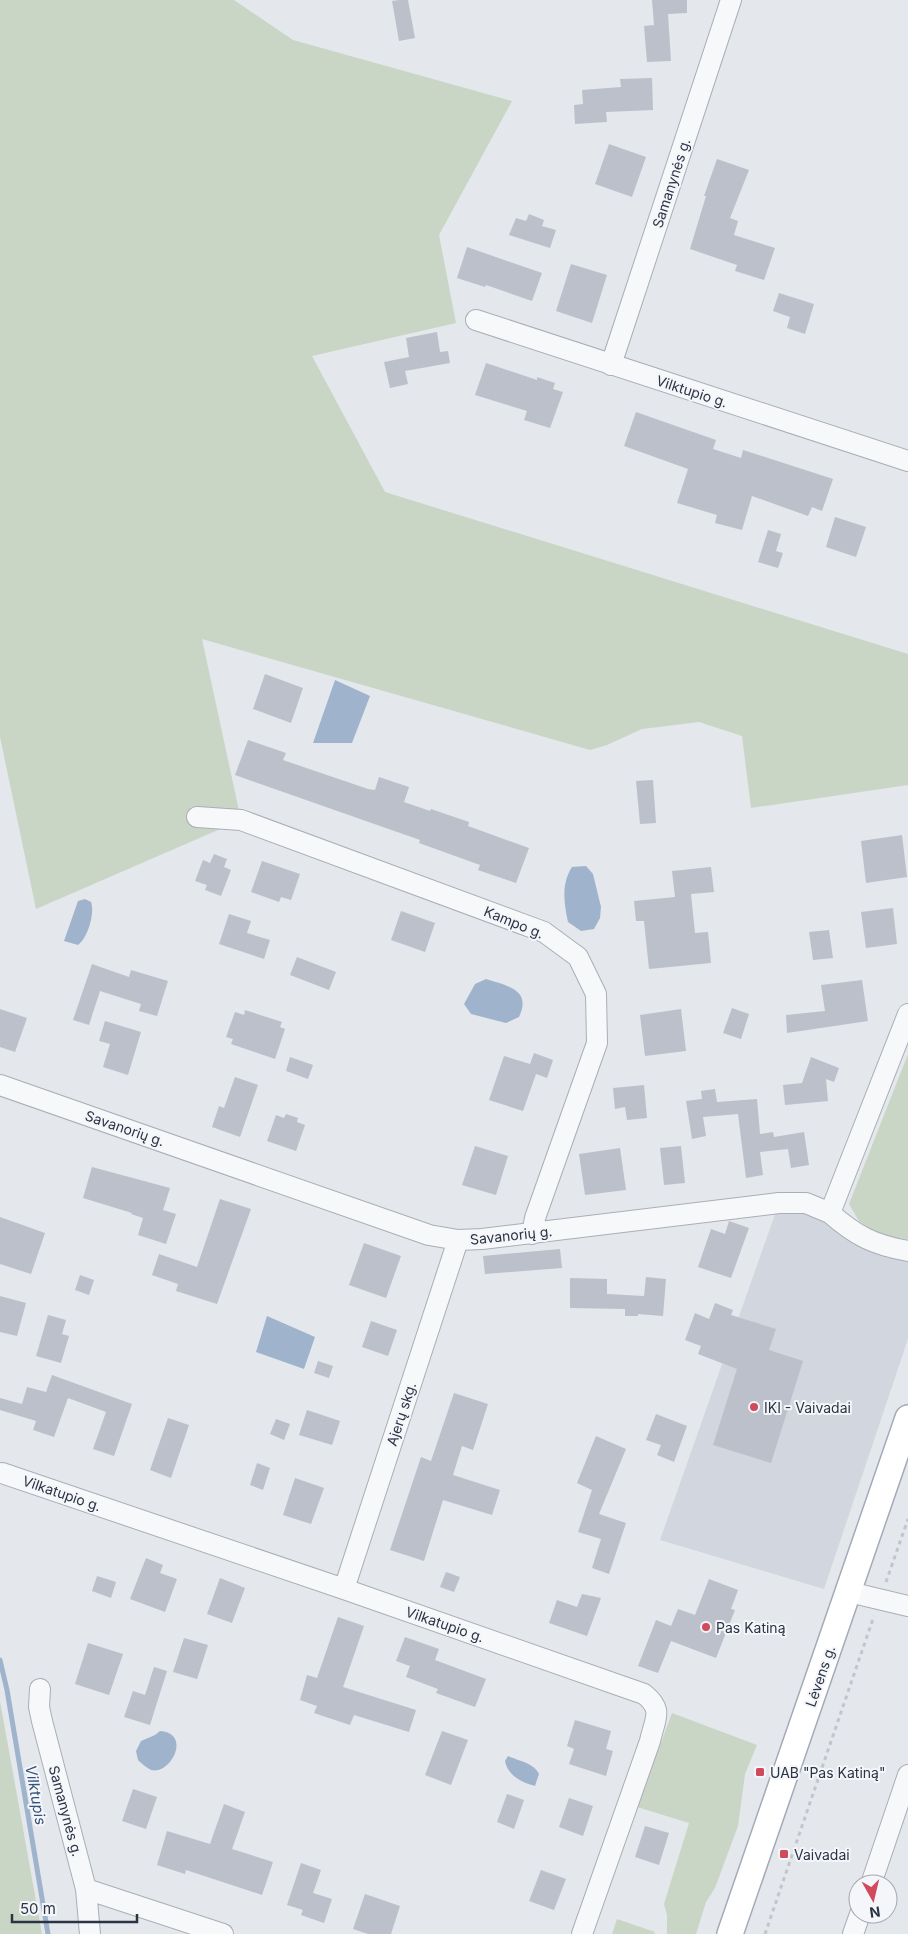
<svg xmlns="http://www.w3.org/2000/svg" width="908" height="1934" font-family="Inter,sans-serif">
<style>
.built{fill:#d2d6de}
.green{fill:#c9d6c5}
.water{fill:#9fb4cc}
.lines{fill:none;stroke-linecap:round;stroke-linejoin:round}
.stream{stroke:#9fb4cc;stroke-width:5}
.building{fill:#bbc0ca}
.minor-casing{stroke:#a9aeb7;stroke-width:22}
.major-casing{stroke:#a3abb8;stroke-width:28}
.path{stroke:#c2c5cb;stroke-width:3;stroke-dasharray:4 4;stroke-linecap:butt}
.minor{stroke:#f7f8fa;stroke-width:20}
.major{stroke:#fff;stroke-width:25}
.poi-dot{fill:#d1495b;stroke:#f4f6f9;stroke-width:2}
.labels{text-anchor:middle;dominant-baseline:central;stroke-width:4;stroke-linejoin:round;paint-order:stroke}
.street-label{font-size:14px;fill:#2b3445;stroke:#f4f6f9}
.poi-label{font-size:14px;fill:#2b3445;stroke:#f4f6f9;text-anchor:start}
.water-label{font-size:15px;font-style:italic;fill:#34527a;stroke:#f4f6f9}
</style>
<rect width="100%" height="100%" fill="#e4e7ec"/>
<path class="built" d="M779 1203 908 1251V1339L824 1589 660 1540Z"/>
<path class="green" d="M0 0H234L293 40 512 101 439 235 456 323 312 356 385 492 908 654V785L751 808 742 736 699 722 642 729 607 745 590 750 202 639 241 820 36 909 0 737Z
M908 1054V1239L883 1237 859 1221 849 1204Z
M0 1701 42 1934H0Z
M672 1713 757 1745 745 1774 738 1826 715 1888 706 1902 696 1934H667V1915L664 1904 689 1823 637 1807Z
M617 1919 655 1932 654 1934H612Z"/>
<path class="water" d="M335 680 370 696 352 743H313Z
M586 866 593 874 601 907 600 918 594 929 581 931 568 922C564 903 561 884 572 867Z
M85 899 91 902C95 913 88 938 78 945L64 941 78 901Z
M486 979C507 986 532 989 519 1017L506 1023 471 1014 464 1004 475 984Z
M267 1316 315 1337 304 1369 256 1352Z
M160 1731C192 1733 171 1775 151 1770 147 1768 141 1763 138 1760L136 1751 141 1741 155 1735Z
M508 1756C519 1761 534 1763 539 1774L535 1786C521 1782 508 1776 505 1761Z"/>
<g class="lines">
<path class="stream" d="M0 1660 7 1690 48 1934"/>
</g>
<path class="building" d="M399 0H408L415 38 399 41 392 1Z
M652 0H687V13L668 14 671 61 647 62 644 26 654 25Z
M652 78 653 110 606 112 607 122 575 124 574 105 583 104 582 90 621 87 620 79Z
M609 144 646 157 632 197 595 184Z
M717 159 749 170 730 218 738 221 734 235 775 248 764 280 735 271 737 265 690 249 706 196H704Z
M529 214 544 220 542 226 556 230 550 248 509 235 516 218 526 221Z
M467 247 542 273 532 301 486 285 485 287 457 278Z
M571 264 607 275 592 323 556 311Z
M779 293 814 304 805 334 787 328 790 317 773 311Z
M437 332 440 352 448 351 450 363 405 371 408 384 390 388 384 362 409 357 406 338Z
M486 363 537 380V377L555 383 553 389 563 392 550 428 524 420 527 411 475 395Z
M636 412 716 440 713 449 741 458 743 450 833 479 822 511 812 507 808 516 752 496 742 530 715 523 717 515 677 503 688 469 624 446Z
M835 517 866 527 856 557 826 547Z
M768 530 781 534 776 551 783 553 778 568 758 562Z
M265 674 303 688 291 723 253 709Z
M248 740 286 753 283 760 368 789 375 790 379 777 409 787 404 802 430 811 431 809 469 822 468 826 529 848 516 883 478 870 480 865 419 843 420 840 235 775Z
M653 780 656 823 640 824 636 781Z
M902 835 907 877 866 883 861 841Z
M214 854 227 859 224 867 231 870 221 896 205 890 207 885 195 881 203 860 210 863Z
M262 861 300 874 291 900 281 897 279 902 251 892Z
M711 867 714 892 691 894 695 933 708 932 711 963 649 969 644 921H636L634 901 675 897 672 871Z
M893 908 897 944 866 948 861 912Z
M401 911 435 923 425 952 391 940Z
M229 914 251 921 247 933 270 940 264 959 219 944Z
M829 930 833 958 813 960 809 932Z
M297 957 336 972 329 990 290 975Z
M92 964 129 977 131 970 168 981 157 1016 139 1011 141 1004 100 991 89 1025 73 1020Z
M862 980 868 1021 787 1033 786 1015 825 1011 821 985Z
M732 1008 749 1014 741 1039 723 1033Z
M0 1009 27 1018 15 1052 0 1047Z
M681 1009 686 1051 645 1056 640 1015Z
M245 1010 282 1022 280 1027 285 1029 275 1059 231 1044 233 1039 226 1037 235 1012 244 1015Z
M105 1021 141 1032 128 1075 103 1067 110 1044 99 1041Z
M534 1053 553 1060 547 1078 536 1074 523 1111 489 1100 504 1056 530 1064Z
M290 1057 313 1065 308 1079 286 1071Z
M811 1057 839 1068 834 1082 826 1079 828 1101 785 1105 783 1085 802 1083Z
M235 1077 258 1085 240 1137 212 1127 219 1106 224 1108Z
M644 1085 647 1118 627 1120 625 1107 615 1109 613 1088Z
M715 1089 717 1102 757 1099 760 1134 773 1132 774 1137 804 1132 809 1165 791 1168 788 1149 760 1152 763 1175 746 1178 738 1114 703 1117 706 1136 692 1139 686 1101 702 1099 701 1091Z
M286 1114 298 1118 297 1122 305 1125 296 1151 267 1141 276 1115 284 1118Z
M475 1146 508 1156 496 1195 462 1185Z
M681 1146 685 1183 664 1185 660 1148Z
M620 1148 626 1190 585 1195 579 1154Z
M92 1167 170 1188 163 1210 176 1214 166 1244 138 1235 143 1218 131 1214 132 1213 83 1198Z
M220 1199 251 1209 217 1304 176 1291 178 1284 152 1275 159 1254 197 1267Z
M0 1217 45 1233 31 1274 0 1264Z
M729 1221 749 1228 731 1278 698 1267 711 1229 725 1234Z
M364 1243 401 1256 386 1298 349 1285Z
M560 1249 562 1268 485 1274 483 1256Z
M80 1275 94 1280 89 1295 75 1290Z
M646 1277 666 1279 663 1316 638 1314V1316H625V1309L570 1308V1278L607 1279V1294L644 1296Z
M0 1296 26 1303 17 1336 0 1332Z
M715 1303 733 1310 731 1315 776 1329 769 1350 803 1361 771 1463 713 1445 737 1369 698 1354 701 1346 685 1340 695 1313 709 1319Z
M48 1315 66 1320 62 1334 69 1336 61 1363 36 1356Z
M371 1321 397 1330 388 1356 362 1347Z
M318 1361 333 1366 329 1378 314 1373Z
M52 1375 132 1404 114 1456 93 1449 106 1412 68 1398 54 1437 33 1430 36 1421 0 1410V1398L22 1404 27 1387 46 1392Z
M454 1393 488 1404 473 1450 462 1446 453 1475 500 1490 492 1515 443 1500 424 1561 390 1550 421 1457 431 1461Z
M307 1410 340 1421 332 1445 299 1435Z
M656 1414 687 1426 674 1462 657 1455 661 1445 646 1440Z
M168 1418 189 1425 171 1478 150 1470Z
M276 1419 290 1424 284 1440 270 1434Z
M596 1436 626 1449 599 1514 626 1523 609 1574 592 1568 601 1539 578 1532 592 1490 577 1483Z
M257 1463 270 1468 263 1490 250 1485Z
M295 1478 324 1488 311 1524 283 1515Z
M146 1558 163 1565 160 1573 177 1579 165 1612 130 1599Z
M446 1572 460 1577 454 1592 440 1587Z
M97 1576 116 1582 111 1598 92 1591Z
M220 1578 245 1588 232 1623 207 1614Z
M709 1579 738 1590 731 1609 735 1610 716 1658 671 1641 658 1673 638 1666 656 1620 671 1626 678 1609 695 1615Z
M582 1594 601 1598 587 1636 549 1623 557 1600 577 1607Z
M338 1617 364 1626 343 1687 416 1710 409 1732 354 1715 350 1725 314 1713 317 1706 300 1700 307 1675 317 1678Z
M405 1637 439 1649 435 1660 486 1679 475 1707 436 1693 438 1689 406 1677 410 1666 396 1661Z
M184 1638 208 1645 197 1679 173 1672Z
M88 1643 123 1654 109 1695 75 1684Z
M154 1667 167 1671 150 1725 124 1717 133 1691 145 1695Z
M575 1720 611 1731 606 1749 613 1751 606 1776 569 1764 574 1749 567 1746Z
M442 1731 468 1740 451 1785 425 1775Z
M133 1789 157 1797 146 1829 122 1821Z
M507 1794 524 1800 514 1829 497 1822Z
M569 1798 593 1806 583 1836 559 1827Z
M224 1804 245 1812 232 1849 273 1862 262 1895 186 1870 185 1874 157 1865 167 1831 210 1844Z
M645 1826 669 1833 659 1865 635 1857Z
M301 1863 321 1870 313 1893 332 1899 324 1923 301 1915 303 1910 287 1905Z
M541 1870 566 1879 554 1910 529 1901Z
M365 1894 400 1906 391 1934H368L353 1929Z"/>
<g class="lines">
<g class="minor-casing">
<path id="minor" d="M476 320 908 461
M611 365 731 0
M197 817 241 820 544 932 578 957 596 994 597 1043 535 1218 532 1234
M0 1085 429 1235 458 1240 482 1239 779 1203H806L830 1213 908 1014
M830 1213C856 1236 874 1245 908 1251
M2 1473 344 1589 644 1694C664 1710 655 1718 650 1741L582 1934
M344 1589 458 1240
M849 1592 908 1606
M40 1689 39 1707 42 1721 86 1889 90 1934
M871 1884 908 1775
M86 1889 223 1934
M853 1934 860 1914"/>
</g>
<g class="major-casing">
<path id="major" d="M730 1934 908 1418"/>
</g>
<path class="path" d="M886 1582 908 1519
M765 1934 874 1616"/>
<use href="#minor" class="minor"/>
<use href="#major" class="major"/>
</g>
<g class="poi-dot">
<circle cx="754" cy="1407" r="5"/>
<circle cx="706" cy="1627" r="5"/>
<rect x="755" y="1767" width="10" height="10" rx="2.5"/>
<rect x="779" y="1849" width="10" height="10" rx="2.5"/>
</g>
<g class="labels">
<g class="street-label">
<text transform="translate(671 183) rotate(-72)">Samanynės g.</text>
<text transform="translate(692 391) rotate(18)">Vilktupio g.</text>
<text transform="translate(514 922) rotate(22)">Kampo g.</text>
<text transform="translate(125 1128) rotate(19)">Savanorių g.</text>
<text transform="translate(511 1235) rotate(-6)">Savanorių g.</text>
<text transform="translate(401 1414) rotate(-72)">Ajerų skg.</text>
<text transform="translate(62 1493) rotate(19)">Vilkatupio g.</text>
<text transform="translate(445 1624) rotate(19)">Vilkatupio g.</text>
<text transform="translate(820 1676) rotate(-71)">Lėvens g.</text>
<text transform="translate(66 1811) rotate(75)">Samanynės g.</text>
</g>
<g class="poi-label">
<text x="764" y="1407">IKI - Vaivadai</text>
<text x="716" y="1627">Pas Katiną</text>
<text x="770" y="1772">UAB "Pas Katiną"</text>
<text x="794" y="1854">Vaivadai</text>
</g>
<g class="water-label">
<text transform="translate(36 1795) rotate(80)">Vilktupis</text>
</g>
</g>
<g transform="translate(873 1899) rotate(172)"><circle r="24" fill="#f4f6f9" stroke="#a4a8b1"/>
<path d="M0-4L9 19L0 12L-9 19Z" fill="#d1495b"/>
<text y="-8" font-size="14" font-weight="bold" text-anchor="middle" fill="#2b3445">N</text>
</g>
<path d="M12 1914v8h125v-8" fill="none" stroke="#2b3445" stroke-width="2.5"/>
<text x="20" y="1914" font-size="15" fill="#2b3445" stroke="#f4f6f9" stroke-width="4" paint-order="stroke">50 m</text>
</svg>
